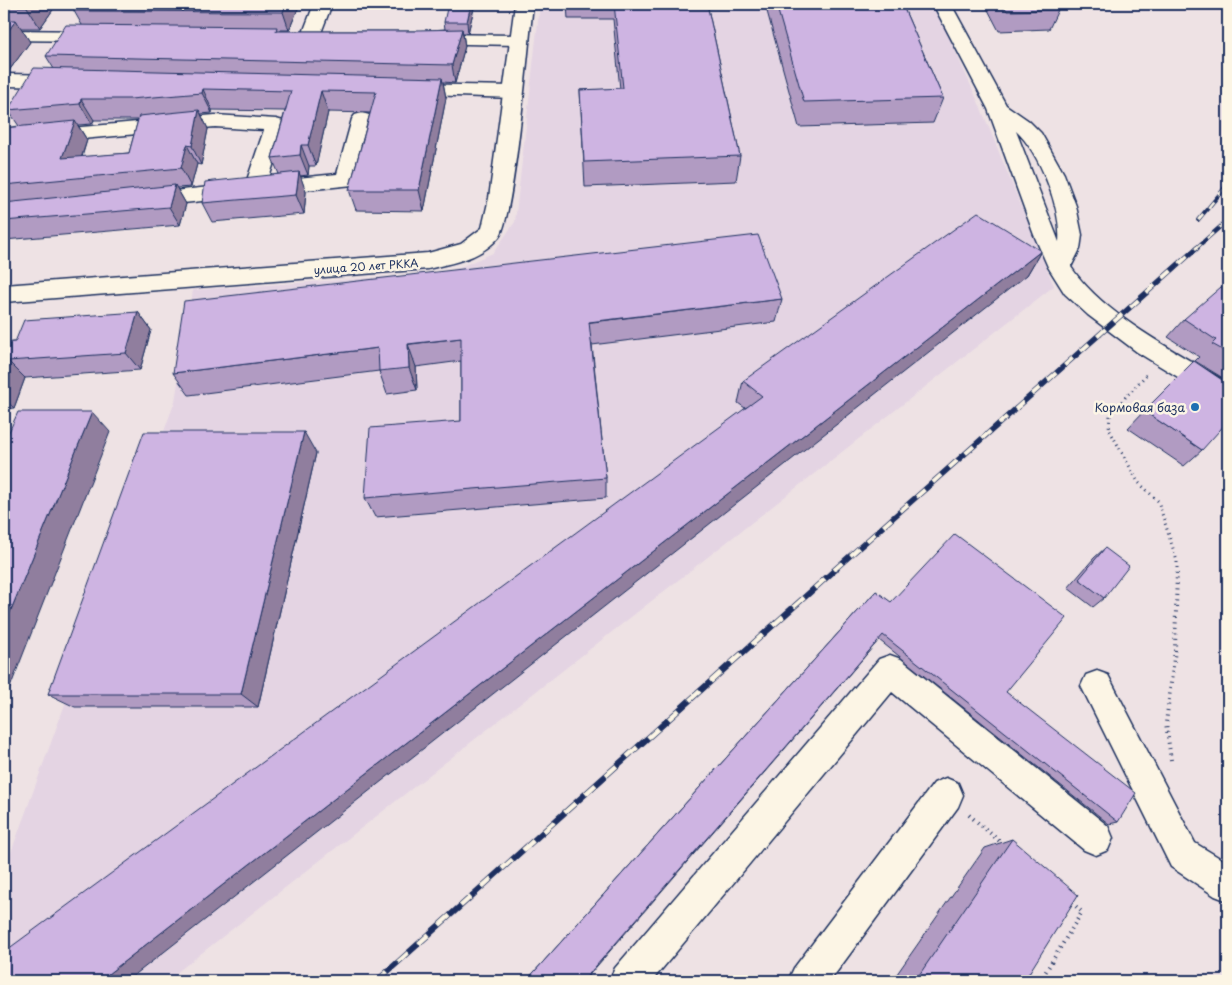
<svg xmlns="http://www.w3.org/2000/svg" width="1232" height="985" font-family="'Playpen Sans',sans-serif">
<style>
.built{fill:#e4d4e3}
.lines{fill:none;stroke-linecap:round;stroke-linejoin:round}
.minor-casing{stroke:#1b2f5e;stroke-width:3}
.major-casing{stroke:#1b2f5e;stroke-width:3}
.path-far1{stroke:#1b2f5e;stroke-width:3;stroke-dasharray:1 4;stroke-linecap:butt}
.path{stroke:#1b2f5e;stroke-width:4;stroke-dasharray:1 4.5;stroke-linecap:butt}
.minor{fill:#fcf5e5;fill-rule:evenodd}
.major{fill:#fcf5e5;fill-rule:evenodd}
.rail-far2-casing{stroke:#1b2f5e;stroke-width:4}
.rail-far1-casing{stroke:#1b2f5e;stroke-width:5.5}
.rail-casing{stroke:#1b2f5e;stroke-width:6}
.rail-far2{stroke:#fcf5e5;stroke-width:2.5;stroke-dasharray:8;stroke-linecap:butt}
.rail-far1{stroke:#fcf5e5;stroke-width:4;stroke-dasharray:11;stroke-linecap:butt}
.rail{stroke:#fcf5e5;stroke-width:4.5;stroke-dasharray:14;stroke-linecap:butt}
.wall{fill:#b19bc2;stroke:#1b2f5e;fill-rule:evenodd}
.shaded-wall{fill:#907e9e;stroke:#1b2f5e}
.building{fill:#ceb4e2;stroke:#1b2f5e}
.poi-dot{fill:#1f6fb2;stroke:#fcf5e5;stroke-width:2}
.labels{text-anchor:middle;dominant-baseline:central;stroke-width:5;stroke-linejoin:round;paint-order:stroke}
.far-street-label{font-size:11px;fill:#1b2f5e;stroke:#fcf5e5}
.poi-label{font-size:12px;fill:#1b2f5e;stroke:#fcf5e5;text-anchor:end}
</style>
<rect width="100%" height="100%" fill="#eee2e4"/>
<filter id="ink" filterUnits="userSpaceOnUse"><feTurbulence type="fractalNoise" baseFrequency=".02" numOctaves="2"/><feDisplacementMap in="SourceGraphic" scale="10" xChannelSelector="R" yChannelSelector="G"/><feConvolveMatrix kernelMatrix="1 2 1 2 8 2 1 2 1" color-interpolation-filters="sRGB"/></filter>
<g filter="url(#ink)">
<path class="built" d="M540 4H934L980 106 1054 286 166 981H4V872L175 401 193 290 446 273 493 253 515 222Z"/>
<g class="lines">
<g class="minor-casing">
<path id="minor" d="M314 4H332L319 38 316 42 310 43 304 42 301 38Z
M933 4H951L1006 105 1029 121 1041 133 1064 174 1076 206 1082 235 1080 249 1071 267C1104 316 1177 352 1228 383V405L1219 402 1137 352 1088 315 1065 294 1048 267 1034 235 988 109ZM1016 131C1040 153 1062 210 1059 242Z
M4 30 96 31 102 32 105 36 102 40 96 41 4 40Z
M426 34 520 35 526 36 529 40 526 44 520 45 420 43 417 39 420 35Z
M4 74 64 75 71 77 74 81 71 85 64 87 4 86Z
M407 84 513 86 520 88 523 92 520 96 513 98 400 94 397 90 400 86Z
M362 113 369 115 372 119 357 180 353 185 145 207 137 205 134 200 137 195 246 183 264 130 215 127 4 146V134L215 115 276 119 283 121 286 125 268 181 337 174 352 119 355 115Z
M890 655 901 659 1108 826 1113 838 1108 850 1096 855 1084 850 892 692 652 981H609L615 968 879 659Z
M1097 671 1108 675 1195 843 1228 863V901L1215 896 1171 867 1081 686 1086 675Z
M946 778 958 783 963 795 958 807 830 981H788L794 968 934 783Z"/>
</g>
<g class="major-casing">
<path id="major" d="M515 4H533C529 38 514 220 499 237 480 259 455 262 428 269L4 302V285L428 253 461 244 482 228 489 198Z"/>
</g>
<path class="path-far1" d="M1146 375 1110 414 1109 429 1138 482 1158 501 1177 561V570"/>
<path class="path" d="M1171 760 1166 723 1175 650 1177 569
M969 815 1004 845
M1040 981 1082 912 1070 901"/>
<use href="#minor" class="minor"/>
<use href="#major" class="major"/>
<g class="rail-far2-casing">
<path id="rail-far2" d="M1198 220 1228 184
M1195 249 1228 220"/>
</g>
<g class="rail-far1-casing">
<path id="rail-far1" d="M834 570 1197 248"/>
</g>
<g class="rail-casing">
<path id="rail" d="M377 981 836 569"/>
</g>
<use href="#rail-far2" class="rail-far2"/>
<use href="#rail-far1" class="rail-far1"/>
<use href="#rail" class="rail"/>
</g>
<path class="wall" d="M4 4H57L40 28H21L30 42 8 72 4 73V20H10L4 12Z
M78 4H300L289 30H278V31H416L445 29 444 22 475 4 468 33H463L465 46 455 83 443 82 446 98 424 211 356 210 349 190 370 113 328 112 316 166H309L308 175 300 176 306 192 304 214 212 222 202 203 279 174 272 158 285 111 212 110V113L201 114 208 129 201 165 197 164 191 187 177 188 186 204 180 225 4 240V128L19 126 8 110 54 69 46 56 82 25 74 11ZM94 120H138L129 153 82 157 87 140 78 125 92 124Z
M567 4H707L740 156 736 181 585 187 580 90 620 89 613 19H568Z
M765 4H902L943 98 933 123 799 127Z
M985 4H1055L1058 10 1049 29 999 31Z
M1041 251 1027 275 745 408 738 403 743 381Z
M1228 292V372L1223 378 1195 361 1199 357 1168 337 1184 319Z
M782 299 776 322 592 345 606 478V498L375 517 365 498 461 421V361L416 367 417 390 387 394 379 371 189 395 173 373Z
M138 312 151 330 140 370 25 378 14 408 4 409V343L15 342Z
M1144 411 1202 450 1184 466 1128 428Z
M316 453 258 707H75L48 694Z
M1105 548 1104 598 1093 607 1068 588 1094 558Z
M876 591 1006 692 1118 822 1109 824 879 640 584 981H526Z
M1012 839 1024 981H892L985 848Z"/>
<path class="shaded-wall" d="M29 4H57L40 28 27 7Z
M286 4H300L289 30 283 12Z
M471 4H475L468 33 467 22Z
M16 20 30 42 8 72 4 65V37Z
M462 29 465 46 455 83 452 65Z
M442 78 446 98 424 211 419 190Z
M203 89 212 110V113L202 93Z
M321 91 328 112 316 166 308 145Z
M81 99 94 120 92 124 80 104Z
M199 110 208 129 201 165 192 146Z
M75 121 87 140 75 177 62 158Z
M187 145 197 164 191 187 181 168Z
M301 145 309 166 308 175 300 155Z
M299 172 306 192 304 214 296 195Z
M175 185 186 204 180 225 169 207Z
M1041 251 1027 275 127 981H99Z
M138 312 151 330 140 370 126 353Z
M408 344 416 367 417 390 409 368Z
M8 361 25 378 14 408 4 399V371Z
M92 412 110 432 4 703V627Z
M304 432 316 453 258 707 241 694Z"/>
<path class="building" d="M4 4H29L27 7H4Z
M78 4H286L283 12 74 11Z
M448 4H471L467 22H444Z
M614 4H707L740 156 584 162 580 90 623 88Z
M776 4H902L943 98 804 102Z
M1003 4H1055L1058 10 1007 11Z
M4 20H16L4 37Z
M66 25 277 27 276 31H416L417 30 462 29 452 65 46 56Z
M34 68 442 78 419 190H349L376 92 321 91 308 145H301L300 155 272 158 291 91 203 89 202 93 130 99H81L80 104 8 110Z
M199 110 192 146 187 145 181 168 4 185V128L75 121 62 158 129 153 139 116Z
M299 172 296 195 202 203 205 182Z
M175 185 169 207 4 221V203Z
M978 212 1041 251 99 981H4V952L762 396 743 381Z
M758 235 782 299 589 322 606 478 365 498 370 428 461 421V338L408 344 409 368 379 371 378 348 173 373 184 301Z
M1221 287 1228 292V353L1212 344 1216 340 1184 319Z
M138 312 126 353 8 361 4 371V343L15 342 24 320Z
M1194 361 1228 384V421L1202 450 1144 411Z
M18 412H92L4 627V443Z
M144 432H304L241 694H48Z
M955 534 1067 618 1006 692 1136 793 1118 822 883 635 583 981H526L876 591 891 602Z
M1105 548 1129 566 1104 598 1079 579Z
M1012 839 1078 895 1024 981H915Z"/>
</g>
<circle class="poi-dot" cx="1195" cy="407" r="5"/>
<g class="labels">
<g class="far-street-label">
<text transform="translate(366 266) rotate(-4)">улица 20 лет РККА</text>
</g>
<g class="poi-label">
<text x="1185" y="407">Кормовая база</text>
</g>
</g>
<rect width="1232" height="985" fill="none" stroke="#fcf5e5" stroke-width="20"/>
<rect x="10" y="10" width="1212" height="965" fill="none" stroke="#1b2f5e" stroke-width="2" filter="url(#ink)"/>
</svg>
